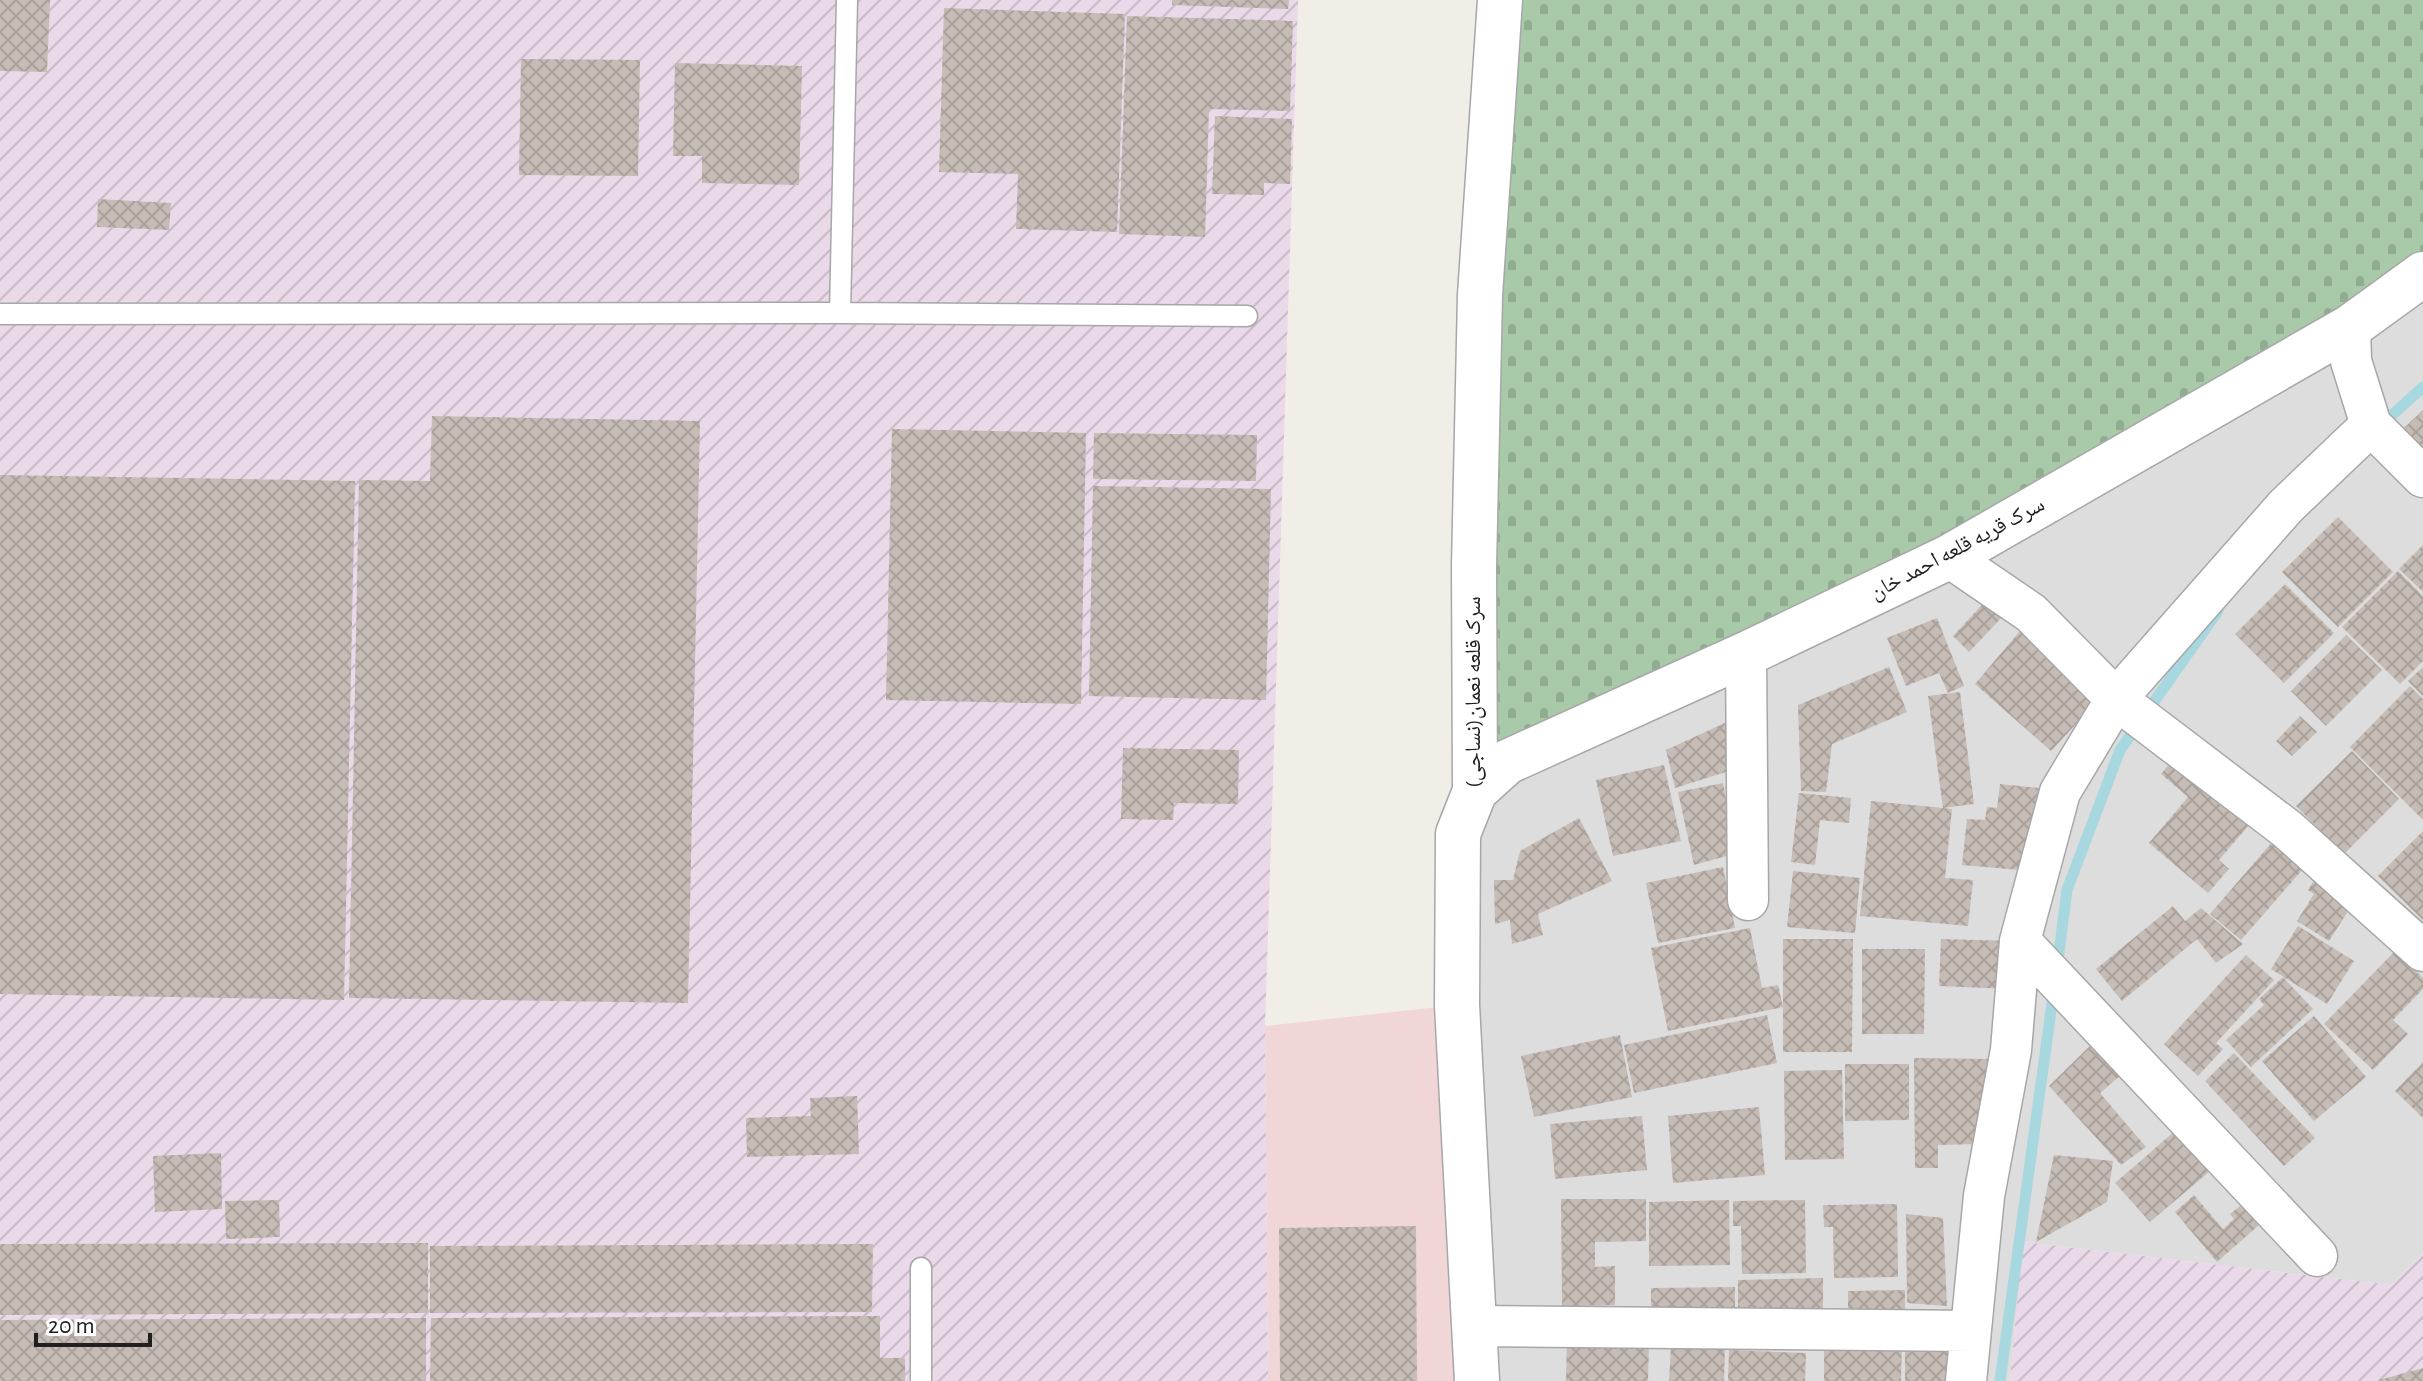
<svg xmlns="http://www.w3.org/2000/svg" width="2423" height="1381" font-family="'Alegreya Sans','Noto Naskh Arabic',sans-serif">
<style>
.residential{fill:#dedddd}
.commercial{fill:#f1d6d8}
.industrial{fill:url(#industrial-furrows)}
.cemetery{fill:url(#cemetery-stones)}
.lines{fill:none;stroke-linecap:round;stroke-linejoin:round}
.stream{stroke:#a7d7df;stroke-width:11}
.building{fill:url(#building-cross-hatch)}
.service-casing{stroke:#a7a7a7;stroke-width:23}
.minor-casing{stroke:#a7a7a7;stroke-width:43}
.tertiary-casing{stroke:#a7a7a7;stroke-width:47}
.service{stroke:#fff;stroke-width:20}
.minor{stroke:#fff;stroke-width:40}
.tertiary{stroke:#fff;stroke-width:44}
.labels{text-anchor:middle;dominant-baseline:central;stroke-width:8;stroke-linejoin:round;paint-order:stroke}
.street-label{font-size:22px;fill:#202020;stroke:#fff}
</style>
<defs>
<pattern id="industrial-furrows" width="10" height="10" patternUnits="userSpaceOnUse" patternTransform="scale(2)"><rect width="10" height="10" fill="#ead9e8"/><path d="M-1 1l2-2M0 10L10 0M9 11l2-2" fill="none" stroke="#c8bac7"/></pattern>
<pattern id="cemetery-stones" width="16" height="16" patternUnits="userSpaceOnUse" patternTransform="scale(2)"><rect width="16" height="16" fill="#a8caa9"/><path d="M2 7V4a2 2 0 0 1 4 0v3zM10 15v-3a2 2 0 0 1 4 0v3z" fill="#90ad91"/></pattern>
<pattern id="building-cross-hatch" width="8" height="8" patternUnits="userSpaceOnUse" patternTransform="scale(2)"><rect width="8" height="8" fill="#c6bcb6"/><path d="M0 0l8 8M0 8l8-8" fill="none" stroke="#aaa19c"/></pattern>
</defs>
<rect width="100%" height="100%" fill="#f1ede7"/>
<path class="residential" d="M2423 274V1252L2391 1285 2024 1242 2010 1381H1477L1475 791Z"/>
<path class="commercial" d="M1457 1005 1477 1381H1268L1265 1026Z"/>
<path class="industrial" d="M0 0H1298L1265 1026 1268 1381H0Z
M2023 1242 2391 1285 2423 1252V1381H2010Z"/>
<path class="cemetery" d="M1500 0H2423V274L2350 327 1507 762 1475 744Z"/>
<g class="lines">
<path class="stream" d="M2381 425 2423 387
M2057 968 2067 890 2120 750 2218 611
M2000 1381 2054 989"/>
</g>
<path class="building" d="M0 0H50L47 72 0 71Z
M1172 0H1289L1288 9 1172 5Z
M944 8 1125 14 1117 232 1016 229 1018 174 939 172Z
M1127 16 1293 21 1290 111 1209 109 1205 237 1119 234Z
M521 59 640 60 638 176 519 175Z
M675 63 802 66 799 185 702 183V156H673Z
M1215 116 1292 119 1290 184 1264 183V195L1212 194Z
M98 199 171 203 169 230 97 227Z
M2423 410V448L2404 428Z
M432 416 700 421 688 1003 349 998 359 480 430 481Z
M892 429 1086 433 1081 704 886 700Z
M1094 433 1257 435 1256 481 1093 479Z
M0 475 355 481 344 1000 0 994Z
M1093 486 1271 489 1266 700 1089 696Z
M2338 517 2393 572 2338 627 2282 572Z
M2423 545V592L2399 569Z
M2398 571 2423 596V661L2400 684 2342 627Z
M2285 584 2334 633 2284 683 2235 634Z
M1992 594 2009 610 1969 652 1953 636Z
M1937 618 1964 686 1948 693 1939 673 1906 686 1887 638Z
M2020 631 2100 698 2051 751 1975 684Z
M2346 635 2382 670 2326 726 2291 691Z
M1889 667 1907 712 1832 744 1826 792 1801 791 1798 705Z
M2423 667V696L2408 681Z
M2410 686 2423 699V820L2350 747Z
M1960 692 1974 804 1943 808 1952 809 1945 878 1973 880 1968 926 1860 916 1871 801 1943 808 1928 696Z
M2300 716 2317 732 2292 756 2276 741Z
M1727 722 1732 770 1675 788 1666 750Z
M1123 748 1239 750 1238 804 1174 803 1173 820 1121 819Z
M2180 751 2250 824 2219 860 2229 869 2208 893 2149 843 2188 797 2161 774Z
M2352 751 2399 799 2344 854 2296 806Z
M1664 765 1681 841 1613 856 1596 780Z
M1723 783 1737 853 1694 865 1678 792Z
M2000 784 2039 788 2031 871 1962 865 1967 819 1985 820 1987 807 1997 808Z
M1799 793 1851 798 1849 823 1820 820 1815 865 1791 862Z
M1579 818 1612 881 1538 914 1543 935 1512 944 1510 920 1495 924 1494 880H1513L1520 851Z
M2423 831V920L2378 876Z
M2280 833 2311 860 2241 940 2210 914Z
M1723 867 1735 928 1658 943 1646 883Z
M1793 871 1860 878 1855 933 1787 927Z
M2320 871 2350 908 2329 941 2297 921 2314 894 2308 890Z
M2173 906 2185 921 2201 908 2243 944 2216 963 2197 939 2122 1001 2096 969Z
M2298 926 2354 961 2327 1004 2271 969Z
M1750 928 1762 988 1778 985 1783 1007 1668 1031 1651 948Z
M1783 939H1853L1852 1052H1783Z
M1941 939 2011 941 2009 989 1939 986Z
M1862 949H1925L1924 1034H1862Z
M2395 951 2423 978V989L2393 1020 2408 1034 2373 1070 2324 1024Z
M2246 955 2274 980 2216 1043 2223 1049 2198 1076 2164 1044Z
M2283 977 2313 1009 2251 1067 2226 1040 2264 1005 2259 999Z
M1767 1015 1777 1063 1634 1093 1624 1045Z
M2314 1016 2366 1077 2314 1121 2262 1061Z
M1620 1035 1632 1097 1534 1117 1521 1056Z
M2093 1043 2121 1075 2100 1093 2146 1147 2121 1165 2049 1086Z
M2234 1053 2315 1138 2284 1166 2205 1081Z
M1914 1058 1991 1059 1981 1144 1938 1145V1168H1915Z
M2423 1062V1118L2395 1091Z
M1845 1064H1909V1120L1845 1121Z
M1842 1070 1844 1159 1785 1160 1784 1071Z
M857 1096 859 1154 747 1157 746 1118 811 1116 810 1098Z
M1759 1107 1765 1175 1673 1183 1668 1116Z
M1642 1116 1647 1170 1555 1179 1550 1124Z
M2183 1124 2217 1165 2150 1222 2115 1183Z
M221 1153 222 1209 155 1212 153 1156Z
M2054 1155 2113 1161 2107 1202 2036 1242Z
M2194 1195 2223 1229 2234 1219 2230 1214 2249 1199 2267 1218 2217 1262 2175 1212Z
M1561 1199H1646V1241L1595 1242V1267L1615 1266V1305L1562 1306Z
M279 1200 280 1237 226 1239 225 1201Z
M1729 1200 1730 1265 1649 1266V1202Z
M1805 1200 1806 1273 1742 1274 1741 1226H1733V1201Z
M1897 1204 1898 1277 1834 1278 1833 1227H1824L1823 1205Z
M1906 1214 1943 1218 1947 1306 1907 1303Z
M1416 1226 1417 1381H1280L1279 1228Z
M428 1243V1313L0 1315V1244Z
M873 1244 872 1312 430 1313V1246Z
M1823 1278V1318L1738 1319V1280Z
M1735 1287V1319L1651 1320V1288Z
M1905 1290V1320L1848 1321V1291Z
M880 1316V1358H905V1381H430L431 1318Z
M426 1318V1381H0V1320Z
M1567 1340 1649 1344 1648 1381H1566Z
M1824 1344H1902L1901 1381H1824Z
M1671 1346 1725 1348 1724 1381H1669Z
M1905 1346 1955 1347 1953 1381H1905Z
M1729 1350 1806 1353 1805 1381H1728Z
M2423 1368V1381H2379V1380Z"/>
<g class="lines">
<g class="service-casing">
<path id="service" d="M840 313 847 0
M0 314 840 313 1247 316
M921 1381V1268"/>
</g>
<g class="minor-casing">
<path id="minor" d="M2350 327 2351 361 2371 425 2423 477
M1949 557 2031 613 2116 699 2287 829 2423 951
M1746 654 1748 900
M2020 941 2317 1256
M1476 1326 1970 1331
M1966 1381 1984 1196 2011 1050 2020 941 2060 792 2116 699 2286 506 2371 425"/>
</g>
<g class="tertiary-casing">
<path id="tertiary" d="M1475 791 1507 762 1746 654 1949 557 2350 327 2423 274
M1477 1381 1457 1005 1458 834 1475 791 1474 566 1480 295 1500 0"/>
</g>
<use href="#service" class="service"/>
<use href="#minor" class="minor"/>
<use href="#tertiary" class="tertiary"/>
</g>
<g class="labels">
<g class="street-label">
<text transform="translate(1957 548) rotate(-28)">سرک قریه قلعه احمد خان</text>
<text transform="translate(1473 692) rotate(-90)">سرک قلعه نعمان(نساجی)</text>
</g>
</g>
<path d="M36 1333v12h114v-12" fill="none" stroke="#202020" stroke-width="4"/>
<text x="48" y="1333" font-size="24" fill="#202020" stroke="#ffffff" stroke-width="6" paint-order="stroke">20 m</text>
</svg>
